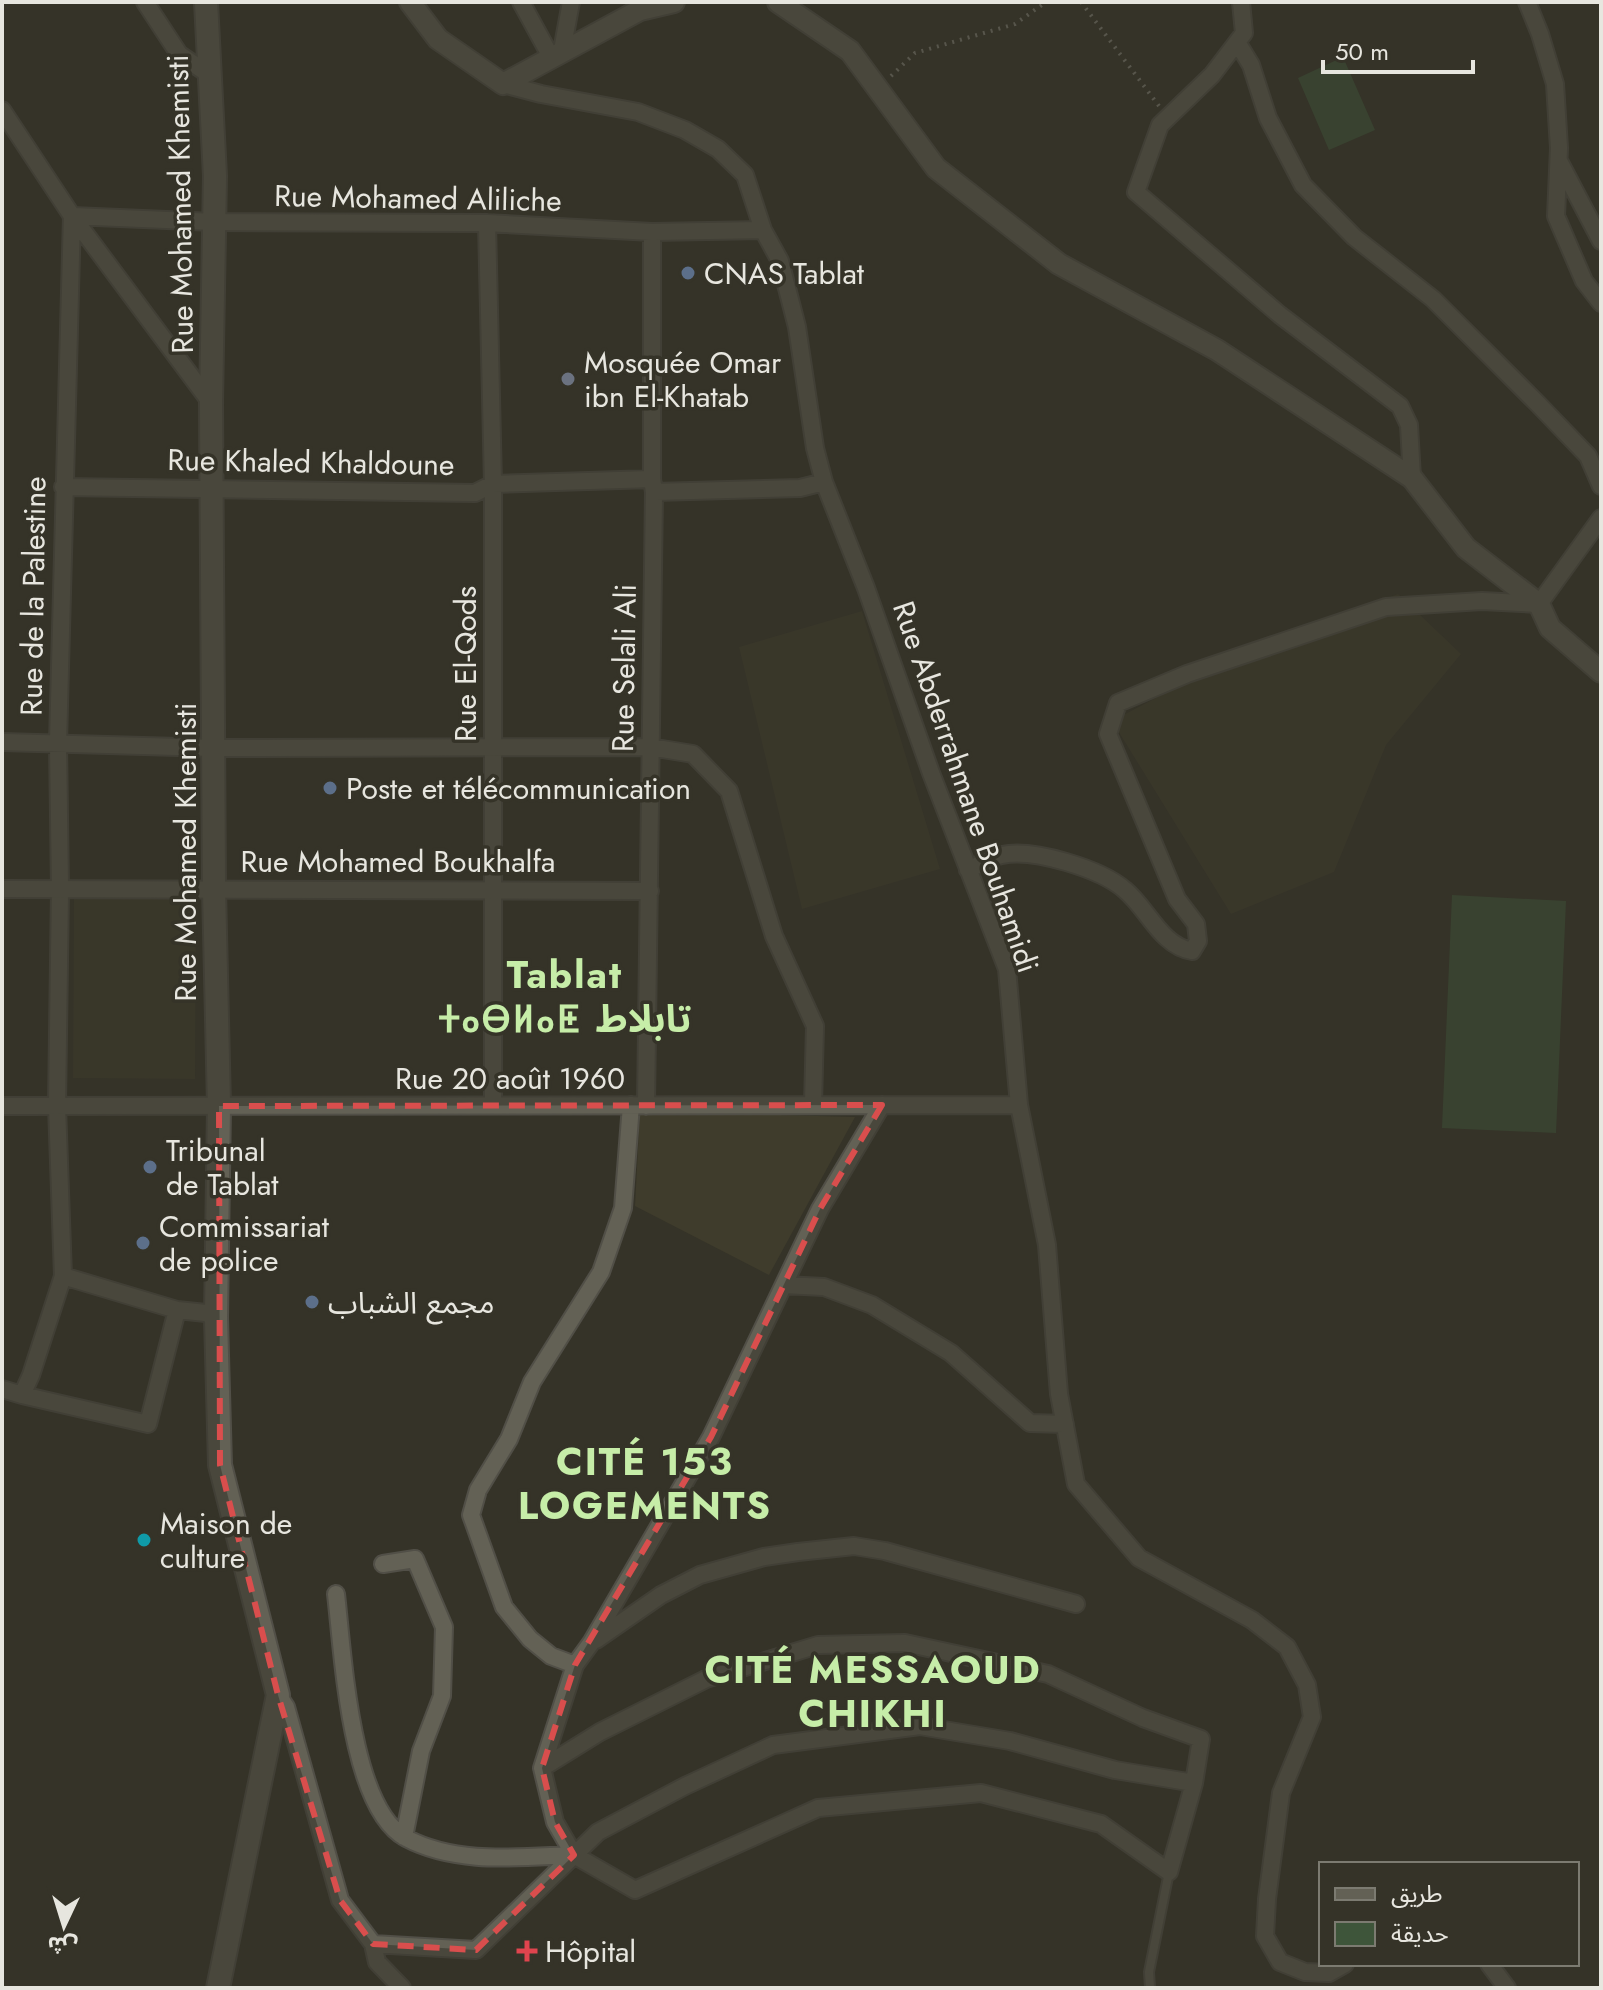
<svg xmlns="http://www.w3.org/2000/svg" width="1603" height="1990" font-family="Jost,'Noto Sans Arabic','Noto Sans Tifinagh',sans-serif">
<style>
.built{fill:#3f3c2c}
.green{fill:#3e553a}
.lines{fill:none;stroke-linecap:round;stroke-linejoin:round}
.service-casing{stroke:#514f47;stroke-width:12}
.minor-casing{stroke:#514f47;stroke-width:20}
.tertiary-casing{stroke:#514f47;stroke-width:24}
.secondary-casing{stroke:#514f47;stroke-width:26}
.path{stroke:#807f76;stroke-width:4;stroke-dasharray:2 6;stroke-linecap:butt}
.service{stroke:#636155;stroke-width:8}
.minor{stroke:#636155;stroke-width:16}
.tertiary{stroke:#636155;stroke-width:20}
.secondary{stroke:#636155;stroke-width:22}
.marked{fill:none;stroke:#d94e4d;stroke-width:6;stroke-dasharray:16 10;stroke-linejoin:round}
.service-dot{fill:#5c6f8a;stroke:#353328;stroke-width:3}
.worship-dot{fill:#6b7280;stroke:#353328;stroke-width:3}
.culture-dot{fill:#0f9aa8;stroke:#353328;stroke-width:3}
.health-dot{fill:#e0444e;stroke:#353328;stroke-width:3}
.labels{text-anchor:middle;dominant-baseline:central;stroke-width:7;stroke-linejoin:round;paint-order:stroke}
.street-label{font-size:30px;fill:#e7e6df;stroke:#353328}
.poi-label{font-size:30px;fill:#e7e6df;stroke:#353328;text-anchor:start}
.district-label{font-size:38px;font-weight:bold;letter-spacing:2px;fill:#c6eda8;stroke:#353328}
</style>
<rect width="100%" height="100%" fill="#353328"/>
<path class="built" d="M1398 594 1461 654 1386 745 1334 872 1231 914 1112 721 1234 657Z
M862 611 940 869 802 909 739 647Z
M74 897 196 898 195 1079 73 1078Z
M640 1111 855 1117 769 1275 635 1206Z"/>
<path class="green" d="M1343 57 1375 130 1329 150 1298 78Z
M1452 895 1566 901 1556 1133 1442 1128Z"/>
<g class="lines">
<g class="service-casing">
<path id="service" d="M1150 1988 1149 1972 1169 1872"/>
</g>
<g class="minor-casing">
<path id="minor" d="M145 2 179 54 211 76
M521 2 551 57
M1241 2 1244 33 1212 75 1160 125 1136 192 1280 315 1400 406 1409 425 1412 478
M1527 2 1540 34 1555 84 1559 148 1556 216 1584 281 1601 303
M1237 42 1251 65 1268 118 1303 185 1354 237 1433 299 1538 404 1588 456 1601 486
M562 51 571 2
M503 84 541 94 638 112 685 130 718 149 745 175 763 230 780 261 797 327 815 448 824 482 866 588 931 773 1007 969 1019 1105 1047 1245 1059 1394 1076 1484 1139 1558 1252 1620 1287 1647 1307 1685 1312 1717 1281 1793 1267 1899 1265 1936 1280 1962 1305 1972 1329 1973 1345 1964
M2 110 72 216 211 403
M1559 161 1601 241
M72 216 214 222 487 223 652 232 763 230
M487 223 493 484V1105
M63 487 475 493 493 484 652 479
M654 492 800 488 824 482
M2 742 214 748 650 747 693 754 729 791 774 936 815 1026 813 1105
M968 870C979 865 991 857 1002 855 1033 848 1101 869 1125 890 1148 909 1161 946 1192 951L1198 941 1196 924 1177 899 1108 734 1118 703 1187 674 1386 607 1482 601 1539 604 1601 518
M2 889 650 891
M2 1106 1019 1105
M646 1106 654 492 652 479V232
M784 1285 824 1287 872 1305 951 1353 1030 1423 1065 1424
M177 1310 206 1313 216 1318
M2 1389 22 1395 31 1375 63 1276 57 1106 60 889 58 743 72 216
M22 1395 148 1424 177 1310 63 1276
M383 1564 415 1559 444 1627 442 1696 421 1751 404 1837
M336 1594C343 1653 350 1808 406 1838 457 1865 519 1857 574 1855
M596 1640 661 1595 700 1575 764 1557 798 1552 854 1546 885 1551 1076 1604
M575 1665 551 1656 530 1639 504 1607 471 1515 478 1490 509 1439 532 1382 601 1272 623 1208 631 1105
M278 1695 286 1707 340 1900 373 1944 476 1950 598 1832 685 1786 773 1745 920 1726 1010 1741 1115 1770 1194 1783 1201 1739 1143 1718 1048 1674 905 1643 818 1645 706 1679 600 1732 542 1768 575 1665 591 1643 711 1437 820 1209 882 1105
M542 1768 555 1822 574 1855 635 1890 818 1808 981 1793 1101 1824 1169 1872 1194 1783
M373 1944 377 1962 402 1988
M1489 1964 1507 1988"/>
</g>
<g class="tertiary-casing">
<path id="tertiary" d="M410 2 438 39 503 84 640 10 674 2
M778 2 850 51 936 168 1059 264 1217 350 1412 478 1466 548 1539 604 1550 628 1601 672"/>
</g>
<g class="secondary-casing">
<path id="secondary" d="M206 2 215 176 211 403 214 889 219 1106 216 1318 220 1465 278 1695 218 1988"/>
</g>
<path class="path" d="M1081 2 1159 106
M891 76 915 53 1015 24 1046 2"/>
<use href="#service" class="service"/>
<use href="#minor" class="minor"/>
<use href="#tertiary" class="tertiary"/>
<use href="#secondary" class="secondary"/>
</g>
<path d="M0 0H1603V1990H0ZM882 1105 820 1209 711 1437 575 1665 542 1768 555 1822 574 1855 476 1950 373 1944 340 1900 278 1695 220 1465 219 1106Z" fill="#353328" fill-opacity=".55" fill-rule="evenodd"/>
<path class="marked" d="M882 1105 820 1209 711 1437 575 1665 542 1768 555 1822 574 1855 476 1950 373 1944 340 1900 278 1695 220 1465 219 1106Z"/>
<g class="service-dot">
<circle cx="688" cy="273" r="8"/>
<circle cx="330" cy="788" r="8"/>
<circle cx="150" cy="1167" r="8"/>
<circle cx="143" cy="1243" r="8"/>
<circle cx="312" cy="1302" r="8"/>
</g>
<circle class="worship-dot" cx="568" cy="379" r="8"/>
<circle class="culture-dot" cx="144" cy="1540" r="8"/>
<path class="health-dot" d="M523 1939h8v8h8v8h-8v8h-8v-8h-8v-8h8z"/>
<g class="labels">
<g class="street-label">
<text transform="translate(418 198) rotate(1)">Rue Mohamed Aliliche</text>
<text transform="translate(180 204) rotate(-91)">Rue Mohamed Khemisti</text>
<text transform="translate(311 462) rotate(1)">Rue Khaled Khaldoune</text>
<text transform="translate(33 596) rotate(-89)">Rue de la Palestine</text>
<text transform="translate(465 664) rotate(-90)">Rue El-Qods</text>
<text transform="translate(624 668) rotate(-89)">Rue Selali Ali</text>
<text transform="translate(966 787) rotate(71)">Rue Abderrahmane Bouhamidi</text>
<text transform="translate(185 852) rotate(-90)">Rue Mohamed Khemisti</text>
<text x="398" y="861">Rue Mohamed Boukhalfa</text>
<text x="510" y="1078">Rue 20 août 1960</text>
</g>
<g class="poi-label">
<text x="704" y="273">CNAS Tablat</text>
<text x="584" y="362">Mosquée Omar<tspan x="584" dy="34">ibn El-Khatab</tspan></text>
<text x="346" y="788">Poste et télécommunication</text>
<text x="166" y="1150">Tribunal<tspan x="166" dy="34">de Tablat</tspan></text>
<text x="159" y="1226">Commissariat<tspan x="159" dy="34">de police</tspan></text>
<text x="328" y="1302">مجمع الشباب</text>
<text x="160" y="1523">Maison de<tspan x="160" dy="34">culture</tspan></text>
<text x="545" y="1951">Hôpital</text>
</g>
<g class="district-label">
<text x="565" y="974">Tablat<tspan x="565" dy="44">ⵜⴰⴱⵍⴰⵟ تابلاط</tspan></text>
<text x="645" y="1461">CITÉ 153<tspan x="645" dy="44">LOGEMENTS</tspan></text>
<text x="873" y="1669">CITÉ MESSAOUD<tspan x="873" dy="44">CHIKHI</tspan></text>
</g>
</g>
<rect width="1603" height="1990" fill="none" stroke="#e7e6df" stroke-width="8"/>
<rect x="1319" y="1862" width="260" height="104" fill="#353328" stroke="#7c7b71" stroke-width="2"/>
<rect x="1335" y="1888" width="40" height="12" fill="#636155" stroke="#7c7b71" stroke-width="2"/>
<text x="1391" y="1902" font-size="24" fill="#e7e6df">طريق</text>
<rect x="1335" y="1922" width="40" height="24" fill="#3e553a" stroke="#7c7b71" stroke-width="2"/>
<text x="1391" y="1942" font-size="24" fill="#e7e6df">حديقة</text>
<g transform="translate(64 1926) rotate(184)" stroke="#353328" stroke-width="6" paint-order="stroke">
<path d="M0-6L14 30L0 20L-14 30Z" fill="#e7e6df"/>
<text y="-12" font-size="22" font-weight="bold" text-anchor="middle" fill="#e7e6df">ش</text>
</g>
<path d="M1323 60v12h150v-12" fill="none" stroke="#e7e6df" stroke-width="4"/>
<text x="1335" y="60" font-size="24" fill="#e7e6df" stroke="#353328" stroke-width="6" paint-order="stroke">50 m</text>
</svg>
